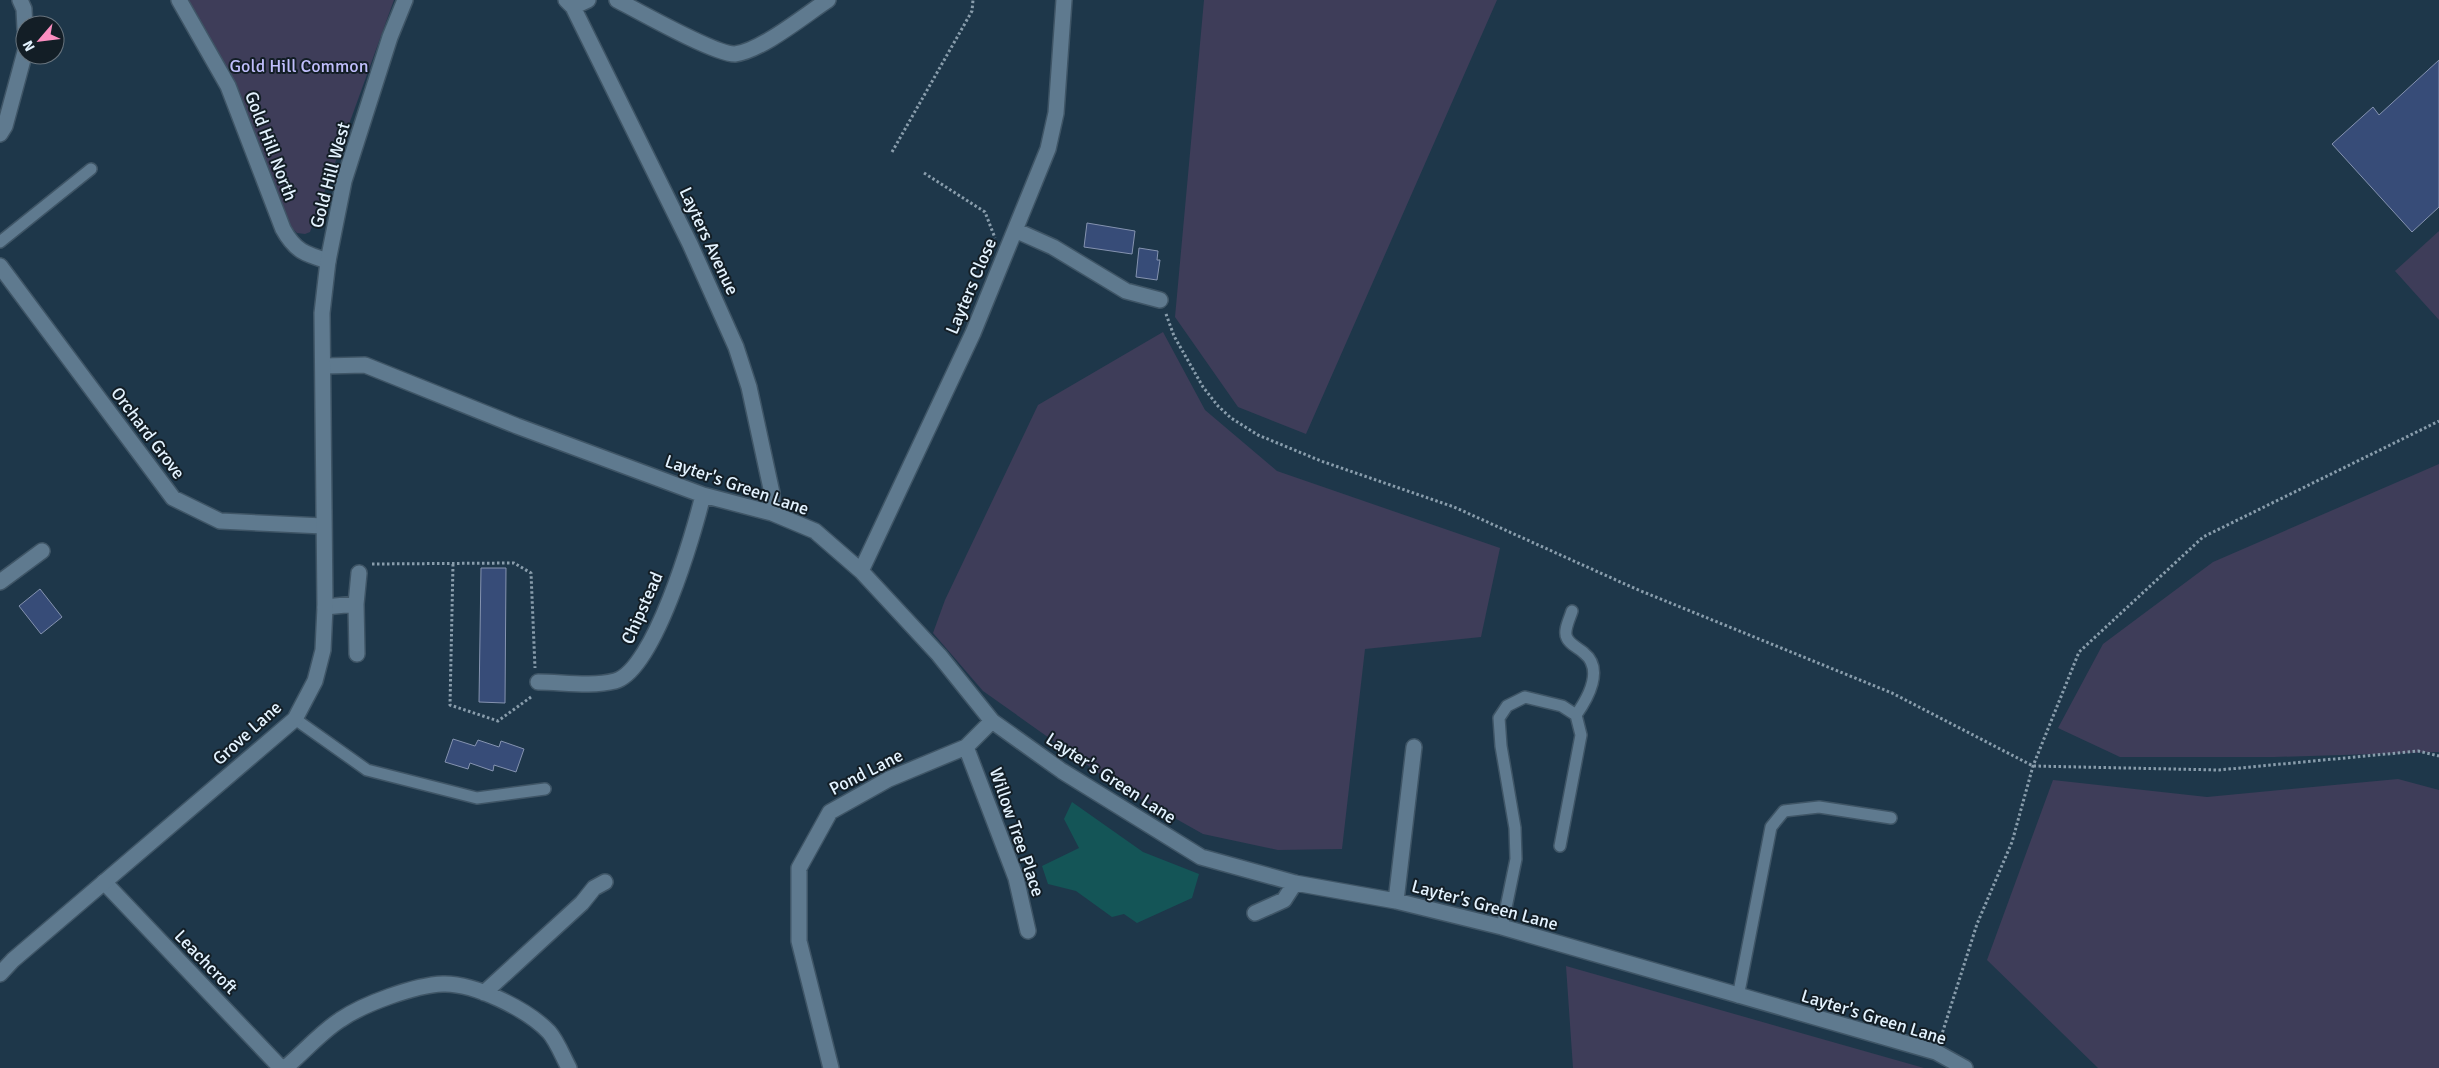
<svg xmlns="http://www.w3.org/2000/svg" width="2439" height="1068" font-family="Signika,sans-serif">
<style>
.green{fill:#3e3d59}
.water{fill:#145557}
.building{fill:#374c78;stroke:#8593b0}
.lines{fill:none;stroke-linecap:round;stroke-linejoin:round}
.lane-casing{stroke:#3f5566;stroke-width:14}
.street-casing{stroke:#3f5566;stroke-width:18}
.secondary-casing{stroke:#3f5566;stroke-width:18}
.path{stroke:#899dac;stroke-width:3;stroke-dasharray:2.5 2.5;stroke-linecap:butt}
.lane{stroke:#5f7a8f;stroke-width:11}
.street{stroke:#5f7a8f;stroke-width:15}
.secondary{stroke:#5f7a8f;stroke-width:15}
.labels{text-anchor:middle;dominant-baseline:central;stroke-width:4;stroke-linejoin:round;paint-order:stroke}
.park-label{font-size:18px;fill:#c0befb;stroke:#131e26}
.street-label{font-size:18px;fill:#e4f3ff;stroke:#131e26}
</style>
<rect width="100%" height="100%" fill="#1e374a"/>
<path class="green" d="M186 0H394L310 232 305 234 297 233 290 226 234 84Z
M1204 0H1497L1306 434 1238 407 1175 317Z
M2439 231V320L2395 271Z
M1163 332 1205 410 1277 471 1500 548 1481 637 1365 649 1342 849 1278 850 1203 834 1114 784 983 691 933 633 945 600 1038 405Z
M2439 464V752L2274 757H2120L2058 728 2103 644 2213 562Z
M2398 779 2439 790V1068H2098L1987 960 2053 780 2207 797Z
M1566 966 1924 1068H1573Z"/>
<path class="water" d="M1072 802 1143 852 1199 874 1192 898 1137 923 1124 914 1112 917 1076 891 1048 884 1042 866 1079 848 1064 819Z"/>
<path class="building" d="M2439 60V207L2412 232 2332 144 2373 107 2379 115Z
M1087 223 1135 231 1132 254 1084 247Z
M1139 248 1158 251 1157 260H1160L1157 280 1136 277Z
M481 568H506L505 703 479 702Z
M40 589 62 617 41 634 19 606Z
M453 739 475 746 478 740 499 747 501 741 524 749 516 772 494 765 493 771 470 763 468 769 445 762Z"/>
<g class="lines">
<g class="lane-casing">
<path id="lane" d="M0 242 91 169
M1572 611C1570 618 1563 631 1567 638 1570 645 1579 648 1584 653 1604 669 1588 698 1576 715
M295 719 367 770 477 798 545 789
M1502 927 1516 859 1515 828 1501 746 1499 718 1507 706 1525 697 1562 706 1576 715 1581 735 1560 846
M1738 997 1771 827 1784 811 1819 807 1891 818"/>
</g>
<g class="street-casing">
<path id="street" d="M20 0 24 9 25 29
M179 0 228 86 283 229C295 251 305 254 328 261
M566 0 573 7 690 244 736 347 749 387 772 493V513
M617 0C638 11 716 55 735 54 761 51 805 15 828 0
M573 7 588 0
M0 134 5 126 25 52
M1015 230 1053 247 1126 291 1160 300
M0 266 173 498 220 521 323 526
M324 366 365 365 517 426 703 495 772 513 815 531 861 571 939 655 992 721 1062 771 1201 857 1295 883 1396 901 1502 927 1936 1052 1965 1068
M861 571 973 333 1048 149 1056 113 1064 0
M0 582 42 551
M325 607 356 604
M357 654 356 604 359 573
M538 682C562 682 591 687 615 681 654 671 694 533 703 495
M966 747 1016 878 1028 931
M104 882 281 1068
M1396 901 1414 747
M1255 913 1284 900 1295 883
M484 993 582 903 594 888 605 882
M285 1068C303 1053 320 1033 340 1020 363 1004 415 985 443 984 474 983 527 1009 549 1032 557 1041 563 1057 569 1068
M831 1068 799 941V868L830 812 889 779 966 747 992 721"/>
</g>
<g class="secondary-casing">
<path id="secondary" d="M0 974 13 960 295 719 315 681 323 650 325 607 322 313 328 261 344 181 390 37 405 0"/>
</g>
<path class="path" d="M892 152 972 11 973 0
M924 173 985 212 995 238
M1166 314 1174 336 1203 387 1218 406 1231 418 1258 435 1321 461 1454 507 1636 589 1892 693 2033 766 2219 770 2418 751 2439 756
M372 564 514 563 531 573 535 668
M453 564 450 705 498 721 531 697
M1941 1037 1977 924 2012 842 2033 766 2079 652 2203 537 2439 421"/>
<use href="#lane" class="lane"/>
<use href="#street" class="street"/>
<use href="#secondary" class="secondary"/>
</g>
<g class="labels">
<g class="park-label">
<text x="299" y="66">Gold Hill Common</text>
</g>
<g class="street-label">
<text transform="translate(271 146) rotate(69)">Gold Hill North</text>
<text transform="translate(330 175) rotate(-75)">Gold Hill West</text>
<text transform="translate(709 241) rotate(65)">Layters Avenue</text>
<text transform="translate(971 286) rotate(-67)">Layters Close</text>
<text transform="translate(148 433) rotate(53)">Orchard Grove</text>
<text transform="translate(737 485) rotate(19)">Layter's Green Lane</text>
<text transform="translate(642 608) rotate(-66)">Chipstead</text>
<text transform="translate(247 733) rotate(-42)">Grove Lane</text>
<text transform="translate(866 772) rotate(-27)">Pond Lane</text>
<text transform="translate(1111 778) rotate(33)">Layter's Green Lane</text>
<text transform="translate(1017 832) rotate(71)">Willow Tree Place</text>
<text transform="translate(1485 905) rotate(15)">Layter's Green Lane</text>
<text transform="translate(206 962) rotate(46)">Leachcroft</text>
<text transform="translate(1874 1017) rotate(17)">Layter's Green Lane</text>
</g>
</g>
<g transform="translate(40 40) rotate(242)"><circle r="24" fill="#131e26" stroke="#67737d"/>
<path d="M0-4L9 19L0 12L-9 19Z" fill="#fc8fc1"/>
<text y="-8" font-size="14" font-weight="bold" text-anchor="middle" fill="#e4f3ff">N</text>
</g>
</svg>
